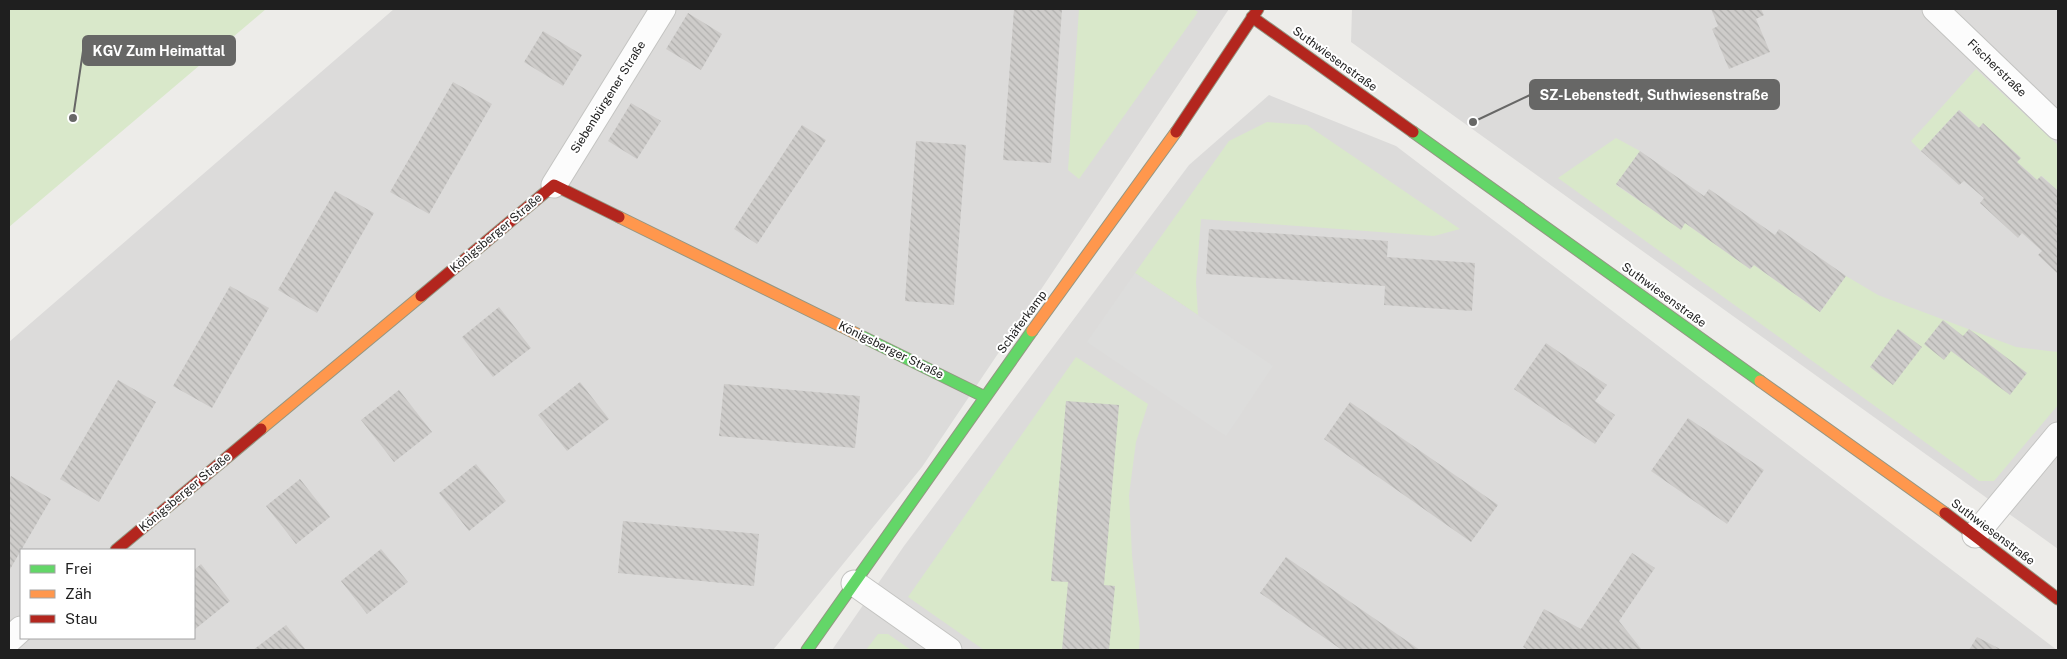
<svg xmlns="http://www.w3.org/2000/svg" width="2067" height="659" font-family="'Public Sans',sans-serif">
<style>
.residential{fill:#dcdbda;fill-rule:evenodd}
.grass{fill:#d9e8ca}
.parking{fill:#dddddc}
.building{fill:url(#building-back-hatch)}
.lines{fill:none;stroke-linecap:round;stroke-linejoin:round}
.street-casing{stroke:#c4c4c2;stroke-width:27}
.fast-casing{stroke:#949682;stroke-width:13}
.slow-casing{stroke:#949682;stroke-width:13}
.jam-casing{stroke:#949682;stroke-width:13}
.street{stroke:#fcfcfc;stroke-width:25}
.fast{stroke:#63d668;stroke-width:11}
.slow{stroke:#ff974d;stroke-width:11}
.jam{stroke:#b3261e;stroke-width:11}
.labels{text-anchor:middle;dominant-baseline:central;stroke-width:4;stroke-linejoin:round;paint-order:stroke}
.street-label{font-size:12px;fill:#1f1f1f;stroke:#fff}
.leader{fill:none;stroke:#676766;stroke-width:2}
.callout-dot{fill:#676766;stroke:#fff;stroke-width:2}
.callout{fill:#676766;stroke:#676766;stroke-width:2}
.callout-label{font-size:14px;text-anchor:middle;font-weight:bold;fill:#fff}
</style>
<defs>
<pattern id="building-back-hatch" width="6" height="6" patternUnits="userSpaceOnUse" patternTransform="scale(1.25)"><rect width="6" height="6" fill="#ceccca"/><path d="M-1 5l2 2M0 0l6 6M5-1l2 2" fill="none" stroke="#b0afad"/></pattern>
</defs>
<rect width="100%" height="100%" fill="#edece9"/>
<path class="residential" d="M394 9H1229L922 467 773 650H9V342ZM21 550H194V638H21Z
M1352 9H2058V549L1351 42Z
M1269 95 1396 146 2057 650H832L904 546 1189 165Z"/>
<path class="grass" d="M9 9H266L9 227Z
M1079 9H1193L1198 12 1079 179 1068 170Z
M1976 69 2058 145V191L2042 176 2037 180 2017 162 1983 124 1979 128 1959 110 1921 151 1911 141Z
M1267 122 1307 125 1460 229 1434 236 1201 219 1196 282 1198 315 1135 273 1229 141Z
M1616 138 1640 151 1616 185 1681 229 1685 223 1750 269 1754 265 1820 312 1846 276 1878 295 2016 347 2058 352V405L1994 481H1979L1558 178Z
M1076 357 1148 404 1136 442 1129 495 1132 555 1140 632 1139 650H984L908 597Z
M878 634H888L911 650H866Z"/>
<path class="parking" d="M1135 273 1273 366 1226 436 1087 342Z"/>
<path class="building" d="M1014 9H1062L1051 163 1003 160Z
M1711 9H1761L1764 15 1756 19 1770 52 1729 69 1712 29 1718 26Z
M688 13 722 34 701 70 666 49Z
M543 31 582 55 563 86 524 62Z
M453 82 492 104 429 214 390 192Z
M631 103 661 121 637 159 608 141Z
M1959 110 1979 128 1983 123 2021 158 2017 162 2037 180 2041 176 2058 191V274L2038 255 2042 251 2022 233 2018 238 1980 203 1984 198 1964 181 1959 185 1921 151Z
M802 125 826 140 757 244 734 229Z
M916 141 966 145 954 305 905 301Z
M1640 151 1704 196 1709 189 1775 235 1779 229 1846 276 1820 312 1754 265 1750 269 1685 223 1681 230 1616 184Z
M335 191 374 213 317 313 278 290Z
M1209 229 1388 241 1387 257 1475 263 1472 311 1384 305 1385 286 1206 274Z
M230 286 269 308 212 408 173 386Z
M499 307 531 348 493 377 462 337Z
M1943 320 1963 336 1969 329 2027 373 2010 395 1951 351 1944 360 1924 344Z
M1898 329 1922 347 1893 385 1870 367Z
M1546 343 1607 385 1595 401 1615 415 1595 444 1514 389Z
M118 380 156 402 99 502 60 479Z
M580 382 609 419 567 451 538 415Z
M724 384 860 396 855 448 719 436Z
M399 390 432 432 394 462 361 420Z
M1066 401 1119 405 1104 585 1115 586 1109 650H1062L1068 582 1051 581Z
M1350 402 1498 505 1471 542 1324 439Z
M1688 418 1764 470 1727 524 1651 471Z
M476 464 506 501 469 531 439 493Z
M11 476 51 499 9 571V481Z
M300 479 330 517 296 544 266 506Z
M623 521 759 534 754 586 618 573Z
M381 549 408 582 367 614 341 581Z
M1632 553 1655 568 1619 621 1642 650H1528L1523 647 1544 609 1581 629Z
M1286 557 1323 583 1420 650H1342L1260 593Z
M201 564 230 601 194 630V570Z
M286 625 306 650H253Z
M1977 637 2002 650H1969Z"/>
<g class="lines">
<g class="street-casing">
<path id="street" d="M1935 9 2058 127
M554 185 663 9
M1975 535 2058 435
M854 583 949 650
M9 640 21 629"/>
</g>
<g class="fast-casing">
<path id="fast" d="M1413 132 1760 381
M859 335 985 397
M807 650 1032 331"/>
</g>
<g class="slow-casing">
<path id="slow" d="M619 217 859 335
M1032 331 1176 132
M1760 381 1945 513
M261 429 421 296"/>
</g>
<g class="jam-casing">
<path id="jam" d="M1252 17 1413 132
M1176 132 1258 9
M421 296 554 185 619 217
M1945 513 2058 599
M116 550 261 429"/>
</g>
<use href="#street" class="street"/>
<use href="#fast" class="fast"/>
<use href="#slow" class="slow"/>
<use href="#jam" class="jam"/>
</g>
<g class="labels">
<g class="street-label">
<text transform="translate(1335 59) rotate(36)">Suthwiesenstraße</text>
<text transform="translate(1997 68) rotate(44)">Fischerstraße</text>
<text transform="translate(608 97) rotate(-58)">Siebenbürgener Straße</text>
<text transform="translate(496 233) rotate(-40)">Königsberger Straße</text>
<text transform="translate(1664 295) rotate(36)">Suthwiesenstraße</text>
<text transform="translate(1022 322) rotate(-54)">Schäferkamp</text>
<text transform="translate(891 350) rotate(26)">Königsberger Straße</text>
<text transform="translate(185 492) rotate(-40)">Königsberger Straße</text>
<text transform="translate(1993 532) rotate(37)">Suthwiesenstraße</text>
</g>
</g>
<path class="leader" d="M73 118L83 51M1473 122L1530 95"/>
<g class="callout-dot">
<circle cx="73" cy="118" r="5"/>
<circle cx="1473" cy="122" r="5"/>
</g>
<g class="callout">
<rect x="83" y="36" width="152" height="29" rx="5"/>
<rect x="1530" y="80" width="249" height="29" rx="5"/>
</g>
<g class="callout-label">
<text x="159" y="56">KGV Zum Heimattal</text>
<text x="1654" y="100">SZ-Lebenstedt, Suthwiesenstraße</text>
</g>
<rect width="2067" height="659" fill="none" stroke="#1f1f1f" stroke-width="20"/>
<rect x="20" y="549" width="175" height="90" fill="#ffffff" stroke="#a5a5a5"/>
<rect x="30" y="565" width="25" height="8" fill="#63d668" stroke="#a5a5a5"/>
<text x="65" y="574" font-size="15" fill="#1f1f1f">Frei</text>
<rect x="30" y="590" width="25" height="8" fill="#ff974d" stroke="#a5a5a5"/>
<text x="65" y="599" font-size="15" fill="#1f1f1f">Zäh</text>
<rect x="30" y="615" width="25" height="8" fill="#b3261e" stroke="#a5a5a5"/>
<text x="65" y="624" font-size="15" fill="#1f1f1f">Stau</text>
</svg>
